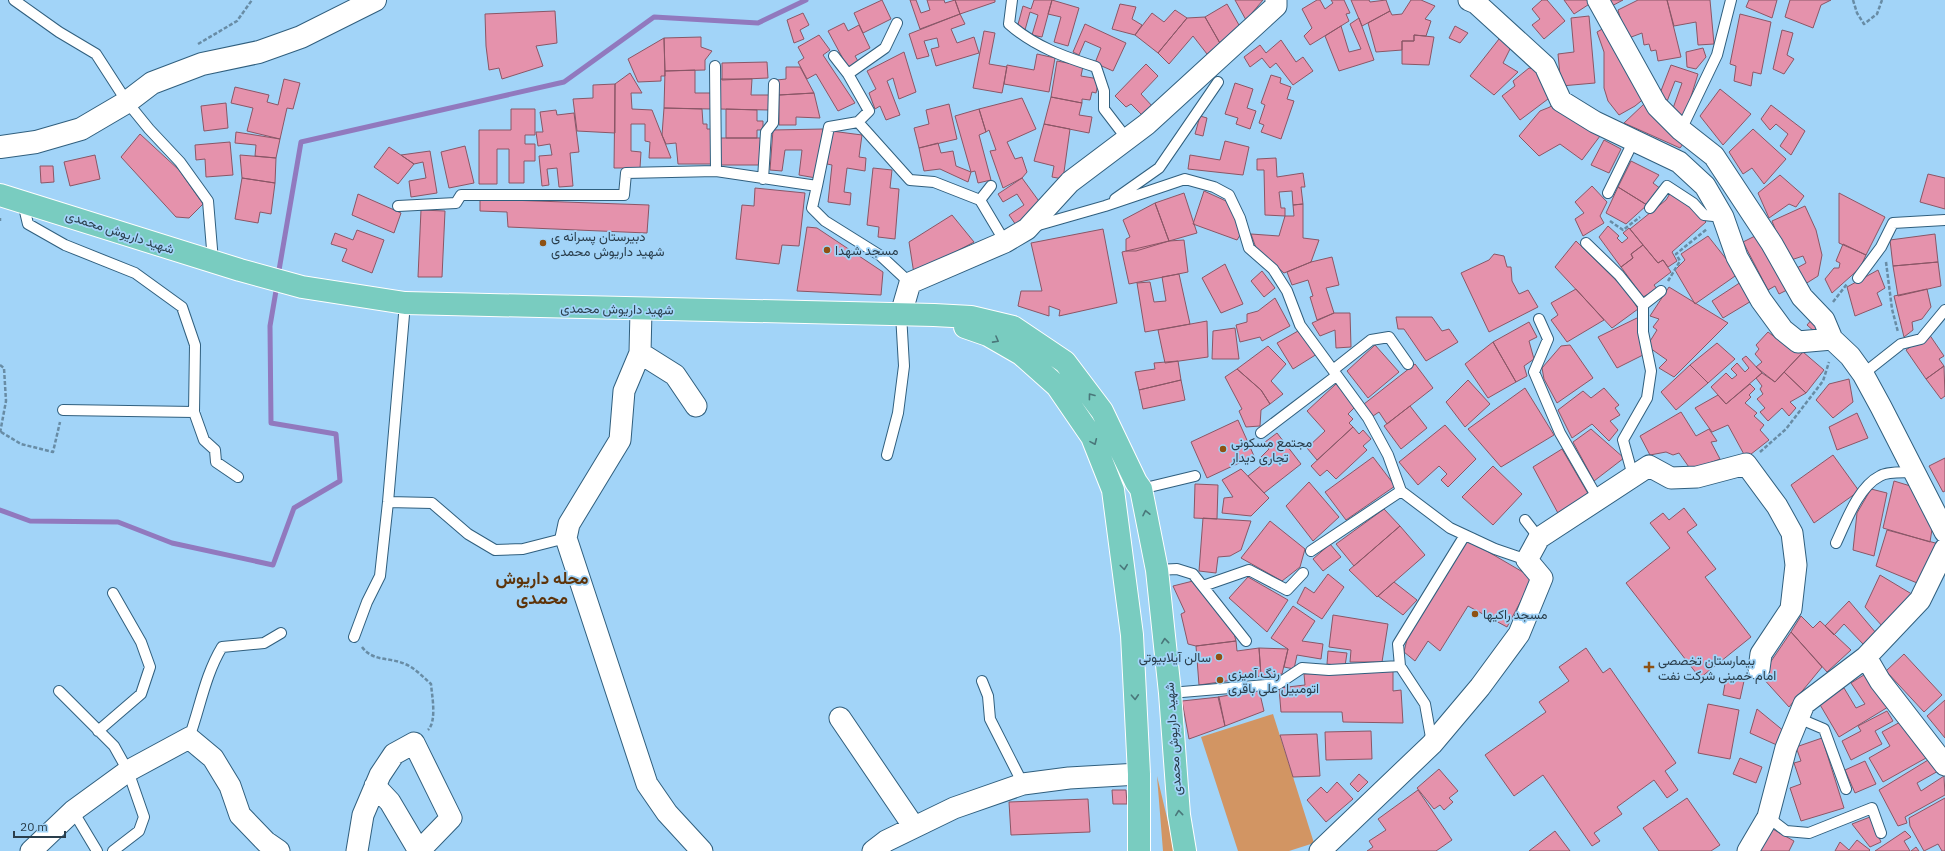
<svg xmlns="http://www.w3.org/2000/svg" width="1945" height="851" font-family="'IBM Plex Sans',Vazirmatn,sans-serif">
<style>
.green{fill:#d29563}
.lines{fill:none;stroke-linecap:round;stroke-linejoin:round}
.stream{stroke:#9179be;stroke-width:5}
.building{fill:#e592ac;stroke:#8a5666}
.lane-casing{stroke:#305f7e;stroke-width:12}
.street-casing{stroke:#305f7e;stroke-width:23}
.secondary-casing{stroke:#305f7e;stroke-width:24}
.primary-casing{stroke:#fff;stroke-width:24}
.path{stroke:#688ca5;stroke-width:2.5;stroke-dasharray:4 2;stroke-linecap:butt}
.lane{stroke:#fff;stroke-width:10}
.street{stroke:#fff;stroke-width:21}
.secondary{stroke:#fff;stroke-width:22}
.primary{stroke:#79ccc0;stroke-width:22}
.oneway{stroke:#4a777a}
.poi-dot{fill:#8e5113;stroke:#a2d4f8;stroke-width:1.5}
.labels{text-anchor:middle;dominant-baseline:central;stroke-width:3.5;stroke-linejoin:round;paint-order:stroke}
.street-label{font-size:13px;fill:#2a3e4c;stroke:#a2d4f8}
.poi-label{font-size:13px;fill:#2a3e4c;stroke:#a2d4f8;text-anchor:start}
.district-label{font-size:17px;font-weight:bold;fill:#5e340a;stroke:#a2d4f8}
</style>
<rect width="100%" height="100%" fill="#a2d4f8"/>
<path class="green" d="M1273 714 1314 843 1289 851H1238L1201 737Z
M1157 776 1175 851H1163Z"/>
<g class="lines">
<path class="stream" d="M278 276 301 142 564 82 654 17 758 23 806 0
M0 510 30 521 118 522 172 543 273 565 294 508 340 481 336 434 271 423 270 326 277 285"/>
</g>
<path class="building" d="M882 0 891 19 863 33 854 13Z
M910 0H916L921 13 930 10 927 0H944L945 3 955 0 960 14 920 29Z
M955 0H995V2L960 14Z
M1034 0H1052L1042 37 1032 35 1038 15 1030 12 1025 30 1017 28 1023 6 1031 9Z
M1052 0 1079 8 1068 46 1054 42 1061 17 1048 14Z
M1235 0H1263L1246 20Z
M1317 0H1320L1325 9 1333 3 1331 0H1344L1350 13 1346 14 1349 21 1310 45 1304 36 1312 28 1302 9Z
M1351 0H1369L1370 2 1386 0 1390 11 1362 26Z
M1411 0H1421L1435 6 1425 19 1431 21 1426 36 1414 35V41H1402V50L1376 52 1368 23 1390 11 1392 15 1402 14Z
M1542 0H1547L1565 21 1544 39 1532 25 1540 19 1532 9Z
M1564 0H1593L1594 1 1574 14Z
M1604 0H1623L1608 8Z
M1638 0H1667L1681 57 1658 61 1656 50 1651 51 1649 44 1644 45 1642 33 1626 39 1618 10Z
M1667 0H1710L1714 44 1698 45 1696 22 1674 26Z
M1749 0H1777L1772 18 1746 7Z
M1790 0H1831L1821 5 1813 28 1785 17Z
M1120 4 1136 7 1132 19 1142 25 1135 35 1112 29Z
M1227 4 1243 32 1221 45 1205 17Z
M1175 10 1187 18 1158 53 1135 35 1152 13 1164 22Z
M555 11 557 43 536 46 543 66 502 79 499 68 489 70 486 46 485 14Z
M803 13 809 25 800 30 804 39 794 43 787 20Z
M960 14 965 24 951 29 957 43 974 37 979 53 936 66 931 49 939 47 937 38 924 41 929 56 917 59 909 34Z
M1740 14 1771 22 1761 74 1753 72 1751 86 1734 81 1736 66 1730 64Z
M1589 16 1595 83 1561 86 1558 54 1574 52 1571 18Z
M1205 17 1221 45 1207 54 1193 36 1169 64 1158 53 1187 18Z
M1359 18 1374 60 1339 71 1325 36 1341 26 1349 52 1361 49 1350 24Z
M844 23 848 31 859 25 870 48 855 56 859 63 848 68 828 31Z
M1085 24 1126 43 1113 71 1095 63 1101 48 1085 41 1079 55 1073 52Z
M1455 26 1468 33 1460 43 1449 38Z
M1606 27 1646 97 1635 106 1619 115 1608 101 1604 88V52L1597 32Z
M1782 30 1793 33 1787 55 1794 59 1784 74 1773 69Z
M984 31 995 33 989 64 1007 67 1002 93 973 88Z
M819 35 830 50 823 55 855 103 838 111 816 74 807 79 798 62 804 58 798 47Z
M1414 35 1434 37 1429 65 1402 64V41H1414Z
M701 37V47L712 51 705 60V70L665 71 664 38Z
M664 38 665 76H661V81L638 82 628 59Z
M1499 39 1512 45 1503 63 1518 72 1494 95 1470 76Z
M1281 40 1296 62 1303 57 1313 71 1293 85 1276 63 1270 68 1262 58 1250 67 1244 57 1260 45 1266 53Z
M1703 48 1706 57 1696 69 1687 67 1686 52Z
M904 52 916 92 899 99 893 78 887 81 900 115 886 120 880 106 875 109 869 93 876 89 867 71Z
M1037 54 1055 58 1049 92 1004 84 1007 65 1034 70Z
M1057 61 1083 66 1081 76 1099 79 1096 93 1092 92 1090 100 1082 99V103L1051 97Z
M767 62 768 78 722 80V63Z
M1146 64 1158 76 1141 94 1153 107 1143 116 1131 104 1126 107 1115 96Z
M1671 65 1698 74 1685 116 1672 111 1682 83 1675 81 1666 104 1659 96Z
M786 67H800L814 93 779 95 777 80 786 79Z
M1529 68 1542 70 1552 96 1520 120 1502 96 1515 86 1513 81Z
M695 70V93H711V109L664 108 665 71Z
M630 73 642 93H631L632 109 652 110 671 158H649L650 142 645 141V124H631V151L641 152 640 168H614L615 84Z
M1271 75 1281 78 1280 83 1291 87 1287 99 1294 101 1281 139 1261 132 1264 125 1259 123 1265 105 1261 103Z
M284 79 300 83 293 109 287 108 280 139 247 131 253 108 231 103 235 87 269 95 267 102 278 105Z
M719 79H752L751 95H769V110L719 109Z
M1235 83 1253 89 1247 108 1256 111 1250 129 1236 124 1238 118 1225 114Z
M615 84V133L577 131 573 99 593 98V85Z
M1720 89 1751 114 1723 145 1700 116Z
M814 93 820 118 796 117V125H779V95Z
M1051 97 1082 103 1079 115 1092 117 1089 133 1044 124Z
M1022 98 1036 129 1007 142 1015 159 1022 157 1027 172 1022 178 1003 188 990 151 996 150 989 130 986 132 979 109Z
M1554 102 1600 136 1582 160 1560 144 1539 156 1519 136 1540 111 1550 107Z
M226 103 228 128 204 131 201 106Z
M949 104 957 139 919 148 914 128 929 124 926 110Z
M1644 104 1687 139 1680 148 1624 123Z
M1771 105 1805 131 1791 155 1780 146 1788 134 1776 124 1770 130 1761 119Z
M664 108 702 109 703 124H707V129H712L713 164H678L676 143 666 144 662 135Z
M511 109H535V135H525V144H535V161H524V183H509V149H497V184H479V130H511Z
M726 109 757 110V121H763V130H757V138H726Z
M979 109 986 132 979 135 991 180 978 183 975 171 971 172 955 116Z
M556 110 557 115 574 113 579 152 570 153 573 186 559 187 557 168 547 169 549 185 542 186 539 156 552 155 550 144 538 146 536 132H543L540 112Z
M1200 116 1207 118 1203 136 1195 134Z
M1044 124 1070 129 1063 179 1052 177 1054 166 1034 161Z
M823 129 816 178 799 175 802 150H785L782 171 770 170 773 130Z
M1753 129 1786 159 1764 184 1752 168 1743 174 1729 152Z
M831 131 862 135 859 157 866 158 865 171 847 168 844 192 851 193 850 205 828 202 832 165 827 164Z
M236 132 280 139 276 158 255 156 256 145 235 143Z
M140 134 179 170 203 204 189 218 176 217 121 157Z
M720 138H761V165H720Z
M1604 140 1621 149 1609 173 1591 165Z
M1225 141 1249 147 1243 175 1188 169 1190 155 1220 160Z
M230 142 233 175 206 177 205 159 196 160 195 145Z
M938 143 941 153 953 151 956 166 971 172 968 182 940 169 924 171 919 148Z
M465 146 474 183 449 188 441 152Z
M389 147 414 164 398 184 374 167Z
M430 151 437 193 411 197 409 181 426 178 423 162 414 164 401 155Z
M95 155 100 179 70 186 64 162Z
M240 155 276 158 275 183 242 178Z
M1276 158 1277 177 1303 173 1305 187H1301L1303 204 1293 205 1292 191 1279 192 1281 208H1285V216L1265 215 1264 170H1257V159Z
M1631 161 1659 175 1653 183 1661 189 1647 205 1618 187Z
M40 166H53L54 182 41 183Z
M873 168 892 170 890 188 899 189 895 239 878 237 879 227 867 225Z
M1928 174 1945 178V209L1920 202Z
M1780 175 1804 196 1796 207 1789 204 1769 218 1758 193Z
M242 178 275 183 271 214 260 212 258 223 235 219Z
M1022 178 1041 204 1016 225 1009 215 1024 205 1017 194 1003 202 998 194Z
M1592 186 1607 202 1600 216 1604 223 1583 236 1575 219 1584 213 1575 202Z
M1618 187 1647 205 1626 224 1606 213Z
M755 188 805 193 799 246 782 245 779 264 736 259 742 205 754 206Z
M1204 191 1226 201 1242 232 1237 240 1193 224Z
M1671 192 1689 204 1706 222 1672 252 1677 261 1668 267 1663 260 1658 263 1630 229 1666 200Z
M1184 193 1197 233 1169 241 1155 203Z
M1839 193 1885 217 1866 255 1839 243Z
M358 194 401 213 394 233 352 215Z
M480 199 649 205 647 233 508 227 507 212 480 211Z
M1155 203 1169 241 1136 251H1126V239L1130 237 1123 220Z
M1303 204V238L1319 240 1311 262 1284 273 1256 248 1251 234 1279 236 1285 216H1294L1293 205Z
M1805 206 1816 230 1822 255 1818 276 1802 286 1795 269 1806 263 1803 256 1788 261 1772 221Z
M421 210 445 211 442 277H418Z
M952 215 974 242 914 274 909 242Z
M1608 226 1619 236 1617 238 1622 243 1628 238 1623 233 1629 228 1643 245 1631 254 1633 258 1621 267 1599 237Z
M807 227 817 228 883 272 881 295 797 291Z
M1103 229 1117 303 1059 316 1060 310 1049 306V316L1018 306 1021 291H1042L1031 243Z
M357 230 384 240 372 273 342 261 347 249 331 244 335 233 353 240Z
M1761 233 1789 289 1779 294 1775 286 1768 290 1743 242Z
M1935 234 1938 262 1893 266 1890 240Z
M1708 236 1738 274 1695 304 1675 270 1685 260 1681 254Z
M1184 240 1188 272 1129 284 1122 252 1169 241Z
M1576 241 1628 292 1638 309 1612 328 1555 267Z
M1843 244 1866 255 1860 268 1832 293 1825 279 1834 268H1839L1840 263 1836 261Z
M1643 245 1658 263 1663 260 1671 272 1654 285 1657 289 1643 297 1621 267 1633 258 1631 254Z
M1494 254 1504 256 1507 267H1511L1512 281 1519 294 1528 290 1538 307 1489 332 1461 273 1489 260Z
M1332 257 1339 285 1326 288 1334 313 1317 320 1310 297 1313 296 1308 280 1292 285 1287 272 1311 262Z
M1938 262 1941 286 1898 296 1893 266Z
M1225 264 1243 304 1221 313 1202 278Z
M1878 270 1885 288 1877 293 1882 305 1855 316 1847 287Z
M1262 271 1275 288 1264 297 1251 281Z
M1179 274 1190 324 1145 332 1137 283 1150 282 1154 302 1166 301 1162 277Z
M1741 282 1753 300 1723 318 1712 301Z
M1669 287 1728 323 1674 377 1659 368 1667 360 1647 346 1657 330 1653 327 1659 319 1650 316Z
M1576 289 1604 320 1567 342 1551 320 1558 315 1551 303Z
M1927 289 1931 307 1922 319 1912 322 1913 330 1904 337 1894 296Z
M1275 298 1290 326 1262 341 1260 337 1240 342 1236 325 1247 322V314L1258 311Z
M1334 313H1350L1351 347 1336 348 1335 330 1320 336 1312 323Z
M1396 317H1432L1442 331 1449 329 1458 342 1426 361 1404 329H1398Z
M1639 317 1643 355 1617 368 1598 337Z
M1813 318 1822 325 1815 332 1807 325Z
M1207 321 1208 357 1165 363 1158 330Z
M1529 322 1537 337 1529 341 1534 359 1524 366 1527 376 1516 382 1493 342Z
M1235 328 1239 359H1212L1213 331Z
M1298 331 1317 354 1293 369 1277 343Z
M1768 332 1780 341 1784 337 1803 352 1775 382 1756 367 1762 362 1755 354 1759 349 1756 345Z
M1929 334 1944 356 1939 359 1944 366 1926 379 1906 350Z
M1493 342 1516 382 1488 398 1465 364Z
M1717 343 1735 359 1708 383 1690 365Z
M1375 345 1399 372 1368 398 1347 371Z
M1570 345 1593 378 1557 403 1544 379 1542 368 1561 346Z
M1268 346 1286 364 1271 381 1283 394 1270 404 1261 390 1237 369Z
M1803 352 1824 370 1806 393 1784 372Z
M1746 356 1762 373 1726 404 1711 387 1726 373 1732 379 1737 375 1731 369 1737 363 1745 372 1749 368 1742 359Z
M1178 361 1181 380 1139 390 1135 372 1155 369 1154 363Z
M1415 364 1433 388 1387 424 1379 412 1373 416 1364 404Z
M1690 365 1708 383 1676 410 1661 392Z
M1944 366 1945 396 1941 399 1926 379Z
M1237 369 1261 390 1270 404 1261 410 1260 426 1246 427 1239 411 1242 409 1225 377Z
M1784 372 1806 393 1790 402 1796 408 1789 416 1782 408 1768 421 1760 412 1765 408 1757 399 1763 394 1760 389 1762 386 1756 378 1762 373 1775 382Z
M1849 379 1853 402 1833 418 1816 400 1829 384Z
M1181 380 1185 400 1143 409 1139 390Z
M1468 380 1490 404 1465 427 1446 402Z
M1336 384 1356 406 1348 414 1353 419 1349 423 1353 427 1317 460 1307 448 1325 431 1307 411Z
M1750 384 1755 389 1749 395 1751 397 1745 403 1757 413 1754 416 1764 425 1760 430 1769 440 1746 458 1728 425 1712 432 1695 408 1718 395 1726 404Z
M1525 388 1554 435 1501 467 1468 429Z
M1604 388 1619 405 1615 408 1620 415 1610 421 1618 430 1609 441 1592 424 1572 438 1558 410 1583 391 1591 398Z
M1410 406 1427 428 1401 449 1384 426Z
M1681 412 1696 436 1709 429 1717 441 1711 442 1720 459 1691 470 1679 453 1673 455 1666 452 1650 455 1640 436Z
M1857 413 1868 438 1837 450 1829 427Z
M1238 420 1254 456 1207 478 1191 442Z
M1445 425 1476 459 1448 487 1441 480 1447 474 1439 466 1418 485 1399 462Z
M1353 427 1359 434 1363 430 1371 439 1363 446 1367 450 1336 479 1327 470 1320 476 1311 466Z
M1591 429 1624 458 1594 481 1573 442Z
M1277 433 1301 464 1264 493 1248 476 1262 465 1258 460 1269 449 1265 442Z
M1562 449 1590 497 1559 515 1533 467Z
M1833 455 1859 491 1814 523 1791 485Z
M1373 457 1395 486 1346 520 1325 492Z
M1945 458V491L1943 492 1929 466Z
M1493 466 1522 494 1493 525 1462 497Z
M1241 469 1269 498 1251 516 1222 513 1224 498 1233 497 1222 480Z
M1894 481 1917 488 1933 523 1930 542 1883 528Z
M1309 482 1339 517 1313 541 1286 506Z
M1195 484 1218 485 1217 519 1194 518Z
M1871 489 1887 493 1874 556 1853 550 1857 513Z
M1684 508 1697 525 1687 532 1716 569 1705 577 1751 637 1700 678 1626 583 1670 548 1650 523 1663 513 1669 520Z
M1384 509 1400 526 1354 566 1336 544Z
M1203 518 1251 521 1241 550 1230 556 1218 557 1216 573 1199 571Z
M1270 521 1305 549 1300 567 1282 581 1241 558Z
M1400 526 1425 555 1377 597 1349 570Z
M1887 530 1939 544 1922 585 1876 566Z
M1468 540 1533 578 1507 627 1468 606 1440 651 1428 641 1415 661 1404 652 1408 635Z
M1330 544 1341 557 1323 571 1313 559Z
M1328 574 1344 587 1322 619 1297 603 1305 587 1314 593Z
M1880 575 1915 596 1883 627 1865 607Z
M1248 577 1288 600 1267 632 1229 598Z
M1193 581 1233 630 1236 641 1196 646 1188 644 1181 614 1185 612 1173 586Z
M1394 582 1417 600 1403 615 1378 596Z
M1849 601 1876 633 1863 644 1844 624 1834 635 1825 626Z
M1293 606 1315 621 1302 641 1323 644 1321 659 1297 655 1294 669 1284 667 1288 649 1271 638Z
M1333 615 1388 624 1382 662H1350L1351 650 1329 647Z
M1801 616 1813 628 1820 621 1851 650 1827 672 1791 632Z
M1791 632 1822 667 1789 707 1761 676Z
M1236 641 1237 651 1259 648 1261 676 1199 685 1196 646Z
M1259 648 1288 649 1282 674 1261 676Z
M1586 648 1603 673 1610 668 1676 763 1665 771 1678 790 1667 798 1654 780 1617 807 1622 814 1594 833 1600 841 1592 846 1543 775 1514 796 1485 755 1546 712 1539 702 1569 681 1559 667Z
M1328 651 1347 653 1345 666 1327 664Z
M1904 654 1942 695 1924 712 1886 671Z
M1393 670V691L1401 690 1403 723 1343 722 1342 712H1281L1279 688 1305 685 1304 674Z
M1867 673 1888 707 1839 737 1819 703 1844 688 1856 708 1865 704 1851 683Z
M1726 678 1744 681 1740 699 1723 695Z
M1259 690 1264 711 1225 726 1218 697Z
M1219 697 1225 726 1189 739 1182 701Z
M1945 700V738L1927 716Z
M1708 704 1739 710 1730 759 1698 753Z
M1757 709 1785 732 1779 746 1750 733Z
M1887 711 1893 721 1875 731 1882 744 1851 760 1842 741 1861 731 1858 726Z
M1904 720 1926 758 1883 782 1869 758 1890 746 1882 732Z
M1371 731 1372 759 1326 760 1325 732Z
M1317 734 1320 776 1293 777 1280 735Z
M1822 738 1844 808 1801 821 1790 788 1801 784 1794 763 1801 761 1796 747Z
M1933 757 1940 770 1917 783 1921 791 1944 776 1945 795 1905 817 1907 823 1898 826 1879 790Z
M1740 758 1762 767 1756 783 1733 774Z
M1865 761 1876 784 1855 793 1845 770Z
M1439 769 1458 791 1449 798 1453 802 1444 810 1440 805 1434 809 1417 788Z
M1359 774 1368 782 1358 792 1350 784Z
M1337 782 1353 799 1326 822 1307 800 1321 787 1327 793Z
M1112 790H1126L1127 804H1113Z
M1418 790 1452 840 1436 851H1367L1373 847 1369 841 1386 830 1378 819Z
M1687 798 1720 845 1711 851H1659L1643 828Z
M1945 798V851H1942L1938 844 1924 851 1910 826 1909 818Z
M1088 799 1090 832 1011 835 1009 802Z
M1870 817 1881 842 1870 847 1852 824Z
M1769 827 1794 841 1789 851H1757Z
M1555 831 1570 851H1529Z
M1905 831 1911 837 1904 841 1910 851H1875Z
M1857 840 1870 850 1869 851H1835L1840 842 1849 850Z
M1916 847 1919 851H1911Z"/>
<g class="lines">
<g class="lane-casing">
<path id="lane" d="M14 0 59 32 96 54 127 102 149 129 180 162 208 201 213 261
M1012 0 1009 24C1035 47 1065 57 1096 67L1104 91V109L1127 139
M834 56 848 74 869 111 858 122 910 180 934 182 980 200 1005 242
M715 66 716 171
M848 74 885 48 897 23
M1681 130 1717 55 1731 0
M763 179 766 132 773 123 774 84
M817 186 829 127 858 122
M1608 193 1634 140
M1115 199 1159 168 1218 82
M980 200 991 186
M23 203 28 224 65 245 135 273 182 307 195 345 194 412 63 410
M398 206 456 203 461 195H624L626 173 716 171 817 186 812 208 825 221 881 256 910 283
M1650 208 1667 186 1693 203 1704 215 1723 217
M1035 226 1105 206 1185 179 1214 187 1229 195 1240 218 1249 248 1273 269 1287 291 1300 325 1368 418 1388 455 1401 491 1450 528 1495 549 1527 560
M1586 243 1619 275 1643 305
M1858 278 1881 247 1893 223 1945 220
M1539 319 1548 339 1534 372 1560 433 1598 499
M1333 370 1371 340 1389 337 1408 364
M1863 374 1901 344 1921 339 1945 310
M194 412 204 440 215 450 216 462 238 477
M1261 433 1336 376
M887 455 898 413 904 366 901 314
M1633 476 1623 440 1647 398 1651 371 1643 332V305L1661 291
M1141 489 1195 476
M388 502 432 503 468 534 495 550 523 549 566 538
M1525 520 1539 538
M1836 543C1846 522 1858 487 1880 476 1888 471 1905 473 1914 472
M1311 551 1401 491
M1157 570 1177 569 1193 574 1246 641
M1203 586 1249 570 1287 590 1303 573
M354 637 367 602 380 576 388 502 405 303
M982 681 988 696 990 719 1023 784
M59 691 114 746 128 771 144 817 139 831 113 851
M1170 693 1278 684 1302 668 1329 670 1400 666
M1798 718 1824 729 1846 789
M98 731 141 694 150 667 141 642 113 593
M189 738C200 708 205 675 222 647L264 643 281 633
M1432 743 1425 704 1400 666 1398 644 1465 535
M73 811 97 851
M1768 817 1786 831 1809 833 1872 808 1881 833"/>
</g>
<g class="street-casing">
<path id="street" d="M1469 0 1476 3 1545 66 1561 101 1595 122 1679 162 1705 186 1723 217 1737 257 1761 300 1783 330 1798 342 1832 339 1850 356 1863 374 1881 407 1945 532
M1598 0 1657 106 1681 130 1714 156 1772 244 1802 297 1824 320 1832 339
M641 310 640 353 624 391 620 440 569 524 566 538 647 784 667 813 702 851
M901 314 910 283 1005 242 1027 229 1070 182 1147 124 1276 6V0
M640 353 675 375 696 406
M1866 657 1880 681 1945 765
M840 718 914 827
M375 786 390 802 419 851
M31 851 73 811 128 771 189 738 213 758 230 786 240 815 266 842 279 851
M357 851 363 815 380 775 394 754 414 743 451 818 419 851
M873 851 886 841 954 808 1023 784 1069 778 1139 774
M1320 851 1432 744 1480 687 1519 634 1542 578 1527 560 1539 538 1649 466 1671 478 1697 477 1746 464 1777 506 1792 533 1796 565 1791 609 1761 654 1759 669
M1748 851 1768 817 1786 748 1804 704 1866 657 1920 600 1945 549"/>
</g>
<g class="secondary-casing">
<path id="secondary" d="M0 147 36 142 81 129 127 102 152 83 202 64 259 52 301 37 375 0"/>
</g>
<g class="primary-casing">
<path id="primary" d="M0 195 240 270 302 287 405 303 934 315 971 317 1013 327 1065 362 1102 411 1136 482 1141 489 1157 570 1170 693 1179 815 1185 851
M965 327 988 335 1021 354 1057 386 1092 437 1113 490 1132 635 1139 774V851"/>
</g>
<path class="path" d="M1853 0 1857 13 1864 24 1877 14 1882 0
M198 44 237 21 252 0
M0 218V221
M1610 221 1623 230 1640 217
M1886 262 1892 309 1898 332
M1668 281 1680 261 1676 254 1707 229
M1833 302 1847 284
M0 365 4 368 6 401 0 433
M1 432 21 444 53 452 60 422
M1760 452 1786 429 1823 381 1829 362
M362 647C373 662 390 657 405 664 415 668 423 677 431 684 432 696 437 721 428 730"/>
<use href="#lane" class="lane"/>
<use href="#street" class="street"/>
<use href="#secondary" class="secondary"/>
<use href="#primary" class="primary"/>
</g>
<defs><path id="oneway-chevron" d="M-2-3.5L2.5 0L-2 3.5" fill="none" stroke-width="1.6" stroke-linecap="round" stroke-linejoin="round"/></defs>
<g class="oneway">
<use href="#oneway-chevron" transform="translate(996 340) rotate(29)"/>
<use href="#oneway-chevron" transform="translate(1091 396) rotate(-127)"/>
<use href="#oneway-chevron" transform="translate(1094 442) rotate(66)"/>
<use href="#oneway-chevron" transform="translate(1146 513) rotate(-102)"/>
<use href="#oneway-chevron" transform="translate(1124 567) rotate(83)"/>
<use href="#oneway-chevron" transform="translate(1165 641) rotate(-96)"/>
<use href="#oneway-chevron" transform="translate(1135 697) rotate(87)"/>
<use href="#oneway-chevron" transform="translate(1179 813) rotate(-96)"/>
</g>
<g class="poi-dot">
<circle cx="543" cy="243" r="4"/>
<circle cx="827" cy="250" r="4"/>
<circle cx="1223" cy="449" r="4"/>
<circle cx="1475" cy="614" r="4"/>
<circle cx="1219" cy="657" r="4"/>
<path d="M1647 661h4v4h4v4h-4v4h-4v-4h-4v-4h4z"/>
<circle cx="1220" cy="680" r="4"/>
</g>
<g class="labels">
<g class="street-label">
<text transform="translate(120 232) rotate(18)">شهید داریوش محمدی</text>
<text transform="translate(617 309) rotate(1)">شهید داریوش محمدی</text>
<text transform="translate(1173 739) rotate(-94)">شهید داریوش محمدی</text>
</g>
<g class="poi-label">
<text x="551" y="236">دبیرستان پسرانه ی<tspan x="551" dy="15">شهید داریوش محمدی</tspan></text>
<text x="835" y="250">مسجد شهدا</text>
<text x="1231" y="442">مجتمع مسکونی<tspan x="1231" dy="15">تجاری دیدار</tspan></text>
<text x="1483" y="614">مسجد راکیها</text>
<text x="1211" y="657" text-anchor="end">سالن آیلابیوتی</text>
<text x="1658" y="660">بیمارستان تخصصی<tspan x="1658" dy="15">امام خمینی شرکت نفت</tspan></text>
<text x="1228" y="673">رنگ آمیزی<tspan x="1228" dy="15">اتومبیل علی باقری</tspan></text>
</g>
<g class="district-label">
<text x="542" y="578">محله داریوش<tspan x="542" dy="20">محمدی</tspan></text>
</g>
</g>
<path d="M14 831v6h51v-6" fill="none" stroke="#2a3e4c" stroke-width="2"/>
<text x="20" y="831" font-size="12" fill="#2a3e4c" stroke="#a2d4f8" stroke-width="3" paint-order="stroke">20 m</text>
</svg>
